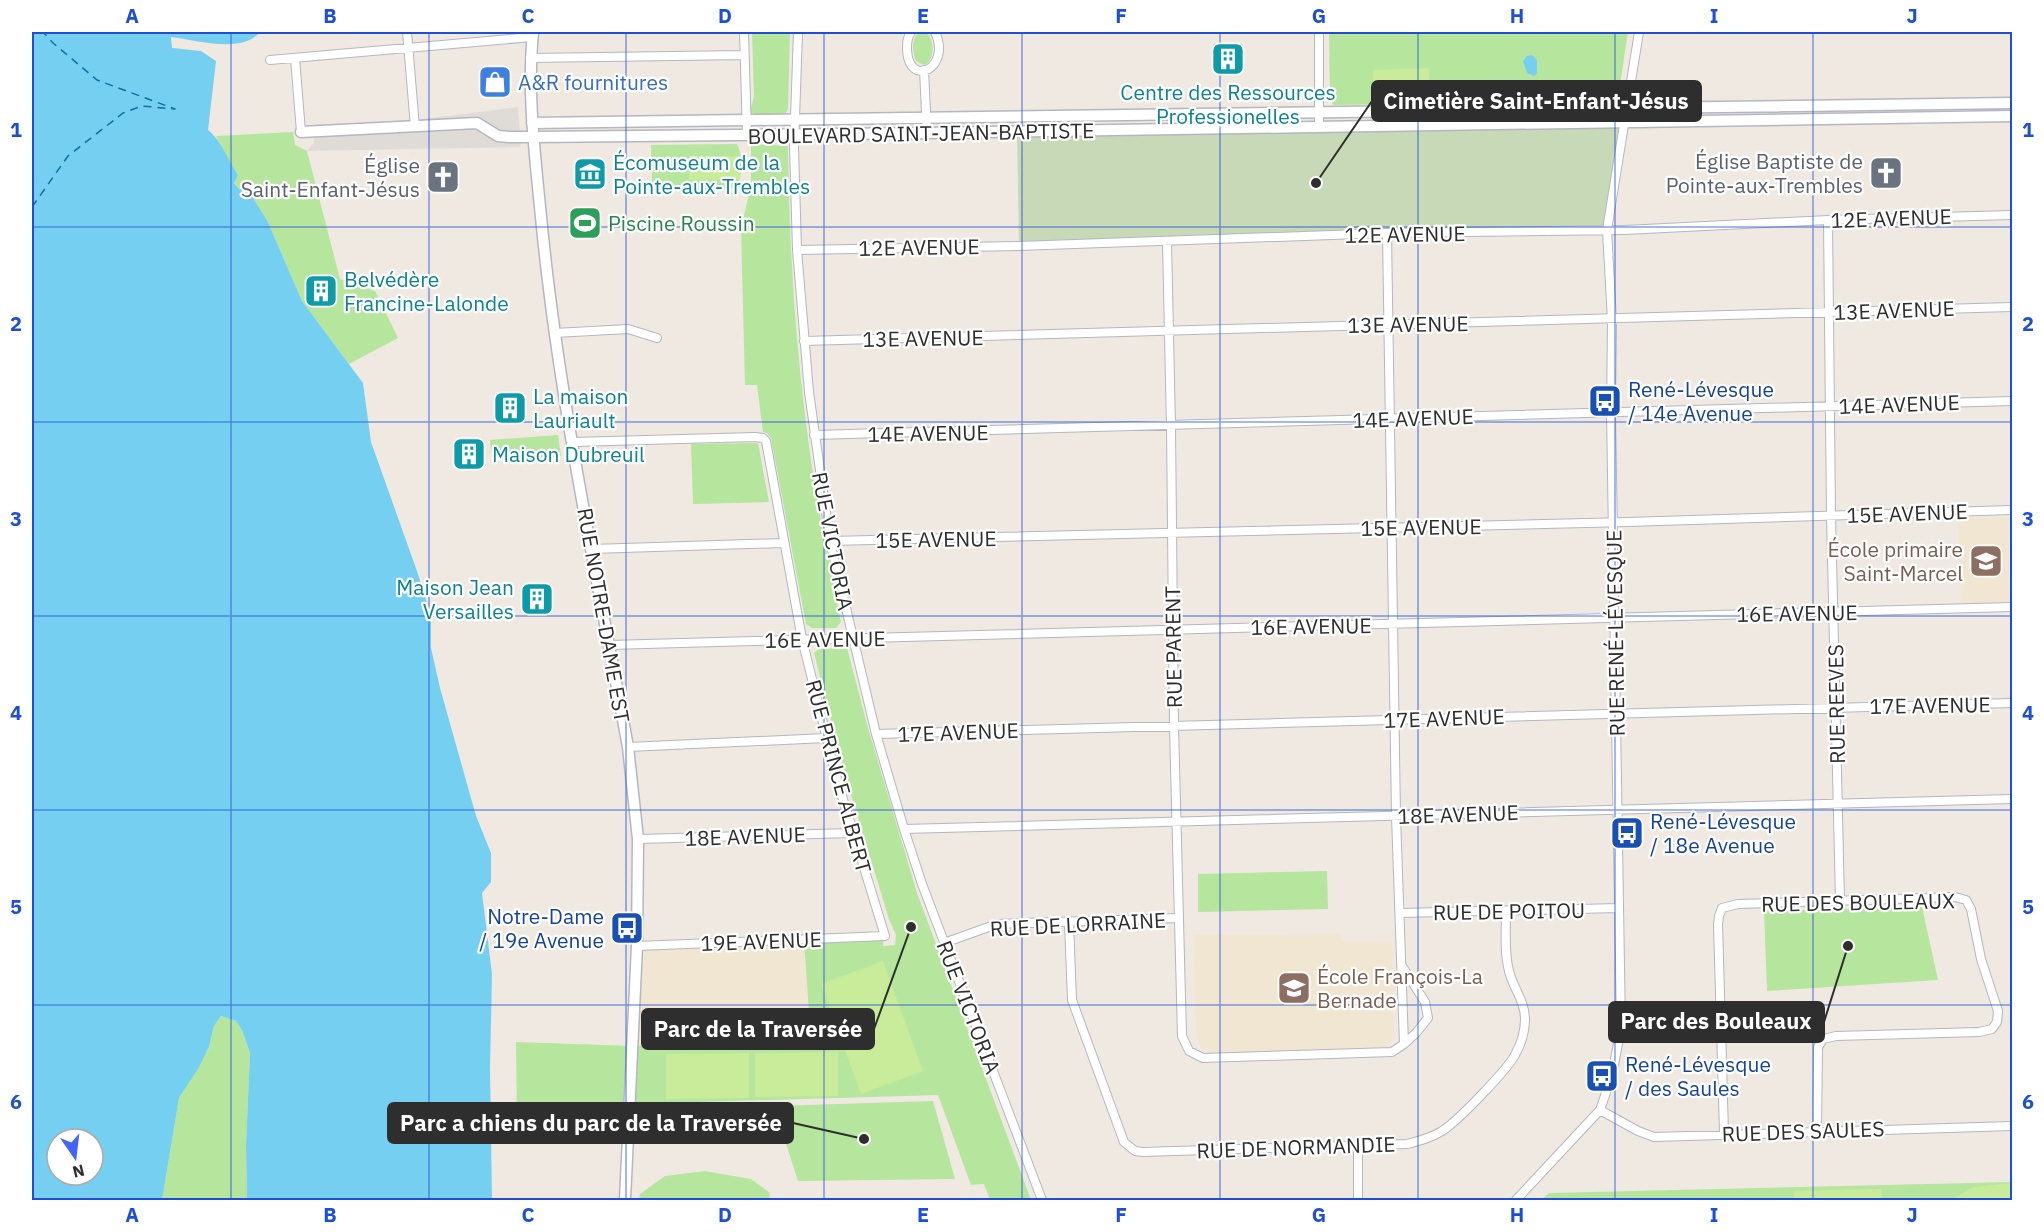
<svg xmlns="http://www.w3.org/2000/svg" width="2044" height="1232" font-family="'IBM Plex Sans',sans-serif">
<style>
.education{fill:#f0e6d1}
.green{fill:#b6e59e}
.cemetery{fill:#c8d9b8}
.pitch{fill:#c9ec9a}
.plaza{fill:#dfdcd8}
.water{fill:#75cff0;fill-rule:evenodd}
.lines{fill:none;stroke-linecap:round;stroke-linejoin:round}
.ferry{stroke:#0d6fa3;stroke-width:1.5;stroke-dasharray:8 6;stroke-linecap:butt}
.minor-casing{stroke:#b4b7c1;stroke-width:10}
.tertiary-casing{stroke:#b4b7c1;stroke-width:13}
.secondary-casing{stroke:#b4b7c1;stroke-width:13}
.minor{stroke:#fff;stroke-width:8}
.tertiary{stroke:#fff;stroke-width:10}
.secondary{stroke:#fff;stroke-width:10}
.grid{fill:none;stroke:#1d4ed8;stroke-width:1.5;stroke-opacity:0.55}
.labels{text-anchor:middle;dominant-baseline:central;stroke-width:4.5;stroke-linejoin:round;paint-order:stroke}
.shop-label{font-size:21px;fill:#366cbe;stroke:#fff;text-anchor:start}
.culture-label{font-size:21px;fill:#0d838f;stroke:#fff;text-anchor:start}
.street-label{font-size:21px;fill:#2e2e2e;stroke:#fff}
.worship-label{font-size:21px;fill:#5b616d;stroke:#fff;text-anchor:end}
.leisure-label{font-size:21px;fill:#27864d;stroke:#fff;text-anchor:start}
.transit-label{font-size:21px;fill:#164399;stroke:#fff;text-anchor:start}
.education-label{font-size:21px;fill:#785e54;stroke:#fff;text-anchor:end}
.leader{fill:none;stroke:#2e2e2e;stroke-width:2}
.callout-dot{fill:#2e2e2e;stroke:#fff;stroke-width:2}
.callout{fill:#2e2e2e;stroke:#2e2e2e;stroke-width:2}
.callout-label{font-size:22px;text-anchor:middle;font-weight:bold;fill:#fff}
.neatline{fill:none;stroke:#1d4ed8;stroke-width:2}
.grid-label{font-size:20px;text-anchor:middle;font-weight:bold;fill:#1d4ed8}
</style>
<rect width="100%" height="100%" fill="#efe9e1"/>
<path class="education" d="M2012 517V604L1961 606 1958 519Z
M1341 934 1342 942H1392L1394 1038 1383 1047 1210 1054 1200 1046 1196 1034 1194 935Z
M804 940 811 1041 633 1046 637 946Z"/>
<path class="green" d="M752 32H790L788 110 784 115H758L750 112 754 96Z
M920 32H926C935 40 935 60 924 65L916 61C912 52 911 37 920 32Z
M1329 32H1628L1618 98 1615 101 1334 105 1330 101Z
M293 132 295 145 307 151 340 279 375 291 398 338 349 364 302 301 267 220 244 184 240 190 234 182 238 175 225 156 216 136Z
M737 144C743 155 744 180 734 188L687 190 652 183 651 145Z
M751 144 788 146C789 236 794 326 805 415 813 485 827 554 841 622L836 628H812L806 624 771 438 767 433 763 432 757 385H745L741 228 751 186Z
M558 435 561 456 492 460 490 440Z
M758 443 769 502 693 504 691 444Z
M847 648 868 728 917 893 1031 1200H990L984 1184 971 1185 938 1095 630 1104 628 1138 517 1130 516 1042 633 1046 811 1041 804 940 884 936 883 946 895 945 896 935 889 919 845 775 814 653 819 649Z
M1327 871 1328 909 1198 912V874Z
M1922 907 1938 980 1767 991 1764 911Z
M221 1016 236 1021 242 1030 250 1053 246 1145 247 1200H162L179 1098 209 1048 214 1026Z
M933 1101 955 1179 798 1181 774 1106Z
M705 1171 751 1179 770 1193 769 1200H639L640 1194 665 1176Z
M2012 1182V1200H1541L1549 1193Z"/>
<path class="cemetery" d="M1624 122 1607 230 1019 246 1017 131Z"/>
<path class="pitch" d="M1429 68 1430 91 1373 92V70Z
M689 156H740V179L689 180Z
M883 961 923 1071 861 1094 821 984Z
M838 1052V1096L755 1097V1053Z
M749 1053V1098L666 1099V1054Z
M2012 1183V1200H1950L1974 1187Z
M1881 1189 1882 1200H1794V1191Z"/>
<path class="plaza" d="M518 107 521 147 307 151 314 143 313 125 415 120Z"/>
<path class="water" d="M32 32H260C242 54 195 40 171 37L172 48 201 51 216 61 208 130C220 139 229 161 238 175L234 183 240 190 244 184 267 220 302 301 363 383 371 442 418 574 431 616V648L440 688 476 816 491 853V882L482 893 492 974 490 1068 492 1200H247L246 1145 250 1053 242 1030 236 1021 221 1016 214 1026 209 1047 199 1067 179 1098 162 1200H32ZM57 1139H93V1175H57Z
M1527 56 1532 55 1537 60V73L1534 76 1527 73 1523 61Z"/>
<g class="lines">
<path class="ferry" d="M32 207 68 156 123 113 142 106 175 109 97 80 53 43 43 32"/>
<g class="minor-casing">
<path id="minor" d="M407 32 415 127
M744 32 747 135
M798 32 794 147 797 250 809 392 830 541 876 734 904 829 922 884 1042 1200
M911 32C907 38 907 43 907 50 909 89 952 68 935 32
M1319 32V127
M295 58 301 132
M530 58 744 55
M270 60 532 37
M924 70 927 133
M1828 220 1831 515 1840 901
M1387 233 1396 816 1404 1044 1416 1033 1428 1018 1425 1002 1402 966
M1167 241 1171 427 1174 726 1182 1036 1189 1051 1203 1058 1392 1052 1404 1044
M797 250 1019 246 1387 233 1625 230 1828 220 2012 215
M555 333 628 329 657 338
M804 341 2012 307
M814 435 2012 401
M573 442 755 437 763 438 766 441 802 639 838 783 885 936 637 946
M830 541 1627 522 2012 510
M592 549 783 543
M609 645 2012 607
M876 734 2012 703
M628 747 826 738
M904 829 2012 799
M638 839 852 833
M1400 913 1619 908
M1069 923 1072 1000 1124 1142 1135 1151 1143 1152 1407 1144C1419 1141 1431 1138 1442 1131 1457 1122 1507 1070 1515 1055 1521 1044 1525 1031 1525 1019 1525 1001 1513 988 1509 971 1504 952 1506 931 1506 911
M944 943 997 924 1179 918
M1600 1110 1638 1131 1654 1137 2012 1126
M1724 1133 1718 924 1719 916 1722 908 1738 904 1955 897 1966 900 1971 909 1981 959 1998 1011 1997 1022 1992 1029 1979 1032 1836 1036 1823 1039 1818 1047 1817 1131
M1358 1200V1146
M1516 1200 1600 1110 1612 1075 1621 1028 1611 412 1612 320 1607 230 1639 32"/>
</g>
<g class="tertiary-casing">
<path id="tertiary" d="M301 132 477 123 498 136 509 137H533"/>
</g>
<g class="secondary-casing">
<path id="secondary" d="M533 32C527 94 535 155 541 217 558 395 596 571 628 747L638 839 637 946 625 1200
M532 123 2012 103
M533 137 927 133 2012 116"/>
</g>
<use href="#minor" class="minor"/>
<use href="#tertiary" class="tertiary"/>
<use href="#secondary" class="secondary"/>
</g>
<path class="grid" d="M231 32V1200M429 32V1200M626 32V1200M824 32V1200M1022 32V1200M1220 32V1200M1418 32V1200M1615 32V1200M1813 32V1200M32 227H2012M32 422H2012M32 616H2012M32 810H2012M32 1005H2012"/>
<defs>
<g id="building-square" transform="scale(1.725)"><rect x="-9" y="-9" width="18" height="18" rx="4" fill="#0f9aa8" stroke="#fff"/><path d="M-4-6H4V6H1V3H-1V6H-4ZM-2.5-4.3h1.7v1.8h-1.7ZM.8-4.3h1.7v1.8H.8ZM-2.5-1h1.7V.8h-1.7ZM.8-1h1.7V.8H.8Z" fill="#fff"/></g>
<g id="shop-square" transform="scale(1.725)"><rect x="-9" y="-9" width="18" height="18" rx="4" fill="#3f7fe0" stroke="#fff"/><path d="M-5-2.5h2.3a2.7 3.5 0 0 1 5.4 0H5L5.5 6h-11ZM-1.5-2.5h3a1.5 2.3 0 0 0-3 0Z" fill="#fff"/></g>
<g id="church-square" transform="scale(1.725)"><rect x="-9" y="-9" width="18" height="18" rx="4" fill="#6b7280" stroke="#fff"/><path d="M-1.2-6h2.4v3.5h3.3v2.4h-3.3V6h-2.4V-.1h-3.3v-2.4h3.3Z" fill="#fff"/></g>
<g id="museum-square" transform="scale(1.725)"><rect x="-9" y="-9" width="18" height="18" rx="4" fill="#0f9aa8" stroke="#fff"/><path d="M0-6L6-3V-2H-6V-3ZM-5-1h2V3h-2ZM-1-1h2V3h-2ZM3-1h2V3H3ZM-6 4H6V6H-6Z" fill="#fff"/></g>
<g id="stadium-square" transform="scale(1.725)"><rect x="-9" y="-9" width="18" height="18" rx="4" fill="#2e9e5b" stroke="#fff"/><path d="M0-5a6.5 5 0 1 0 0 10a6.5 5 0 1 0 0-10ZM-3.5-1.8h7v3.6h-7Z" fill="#fff"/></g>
<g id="bus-square" transform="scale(1.725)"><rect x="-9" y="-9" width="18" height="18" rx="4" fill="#1a4fb4" stroke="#fff"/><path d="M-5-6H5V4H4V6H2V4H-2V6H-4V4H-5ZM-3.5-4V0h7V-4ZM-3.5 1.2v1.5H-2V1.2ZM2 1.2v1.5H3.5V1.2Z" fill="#fff"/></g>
<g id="school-square" transform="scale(1.725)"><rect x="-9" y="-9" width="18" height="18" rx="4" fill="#8d6e63" stroke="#fff"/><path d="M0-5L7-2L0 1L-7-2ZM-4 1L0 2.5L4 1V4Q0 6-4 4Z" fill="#fff"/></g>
</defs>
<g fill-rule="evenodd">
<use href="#building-square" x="1228" y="59"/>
<use href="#shop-square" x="495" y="82"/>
<use href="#church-square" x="1886" y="173"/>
<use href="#museum-square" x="590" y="174"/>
<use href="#church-square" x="443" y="177"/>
<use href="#stadium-square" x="585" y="223"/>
<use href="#building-square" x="321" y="291"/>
<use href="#bus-square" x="1605" y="401"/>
<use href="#building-square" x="510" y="408"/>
<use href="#building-square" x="469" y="454"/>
<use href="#school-square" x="1986" y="561"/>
<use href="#building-square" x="537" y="599"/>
<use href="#bus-square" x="1627" y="833"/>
<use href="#bus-square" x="627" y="928"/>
<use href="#school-square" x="1294" y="988"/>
<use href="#bus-square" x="1602" y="1076"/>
</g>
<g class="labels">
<g class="shop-label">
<text x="518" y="82">A&amp;R fournitures</text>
</g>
<g class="culture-label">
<text x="1228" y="92" text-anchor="middle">Centre des Ressources<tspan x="1228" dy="24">Professionelles</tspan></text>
<text x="613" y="162">Écomuseum de la<tspan x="613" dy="24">Pointe-aux-Trembles</tspan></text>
<text x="344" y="279">Belvédère<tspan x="344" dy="24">Francine-Lalonde</tspan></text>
<text x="533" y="396">La maison<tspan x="533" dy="24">Lauriault</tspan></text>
<text x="492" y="454">Maison Dubreuil</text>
<text x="514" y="587" text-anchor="end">Maison Jean<tspan x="514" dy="24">Versailles</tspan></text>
</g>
<g class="street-label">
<text transform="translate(921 133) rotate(-1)">BOULEVARD SAINT-JEAN-BAPTISTE</text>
<text transform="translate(1891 218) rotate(-2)">12E AVENUE</text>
<text transform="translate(1405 234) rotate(-1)">12E AVENUE</text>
<text transform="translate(919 247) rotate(-1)">12E AVENUE</text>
<text transform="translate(1894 310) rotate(-2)">13E AVENUE</text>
<text transform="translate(1408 324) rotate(-1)">13E AVENUE</text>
<text transform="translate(923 338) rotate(-1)">13E AVENUE</text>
<text transform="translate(1899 404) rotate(-2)">14E AVENUE</text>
<text transform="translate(1413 418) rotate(-2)">14E AVENUE</text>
<text transform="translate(928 433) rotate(-1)">14E AVENUE</text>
<text transform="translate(1907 513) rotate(-2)">15E AVENUE</text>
<text transform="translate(1421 527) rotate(-1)">15E AVENUE</text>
<text transform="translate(936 539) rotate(-1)">15E AVENUE</text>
<text transform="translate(833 541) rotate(79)">RUE VICTORIA</text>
<text transform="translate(1797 613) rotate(-1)">16E AVENUE</text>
<text transform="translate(604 615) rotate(80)">RUE NOTRE-DAME EST</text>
<text transform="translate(1311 626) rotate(-1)">16E AVENUE</text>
<text transform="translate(1615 633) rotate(-91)">RUE RENÉ-LÉVESQUE</text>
<text transform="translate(825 639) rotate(-1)">16E AVENUE</text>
<text transform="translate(1173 647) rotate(-91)">RUE PARENT</text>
<text transform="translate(1836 704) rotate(-91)">RUE REEVES</text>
<text transform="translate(1930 705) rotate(-1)">17E AVENUE</text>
<text transform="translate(1444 718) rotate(-2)">17E AVENUE</text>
<text transform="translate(958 732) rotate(-2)">17E AVENUE</text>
<text transform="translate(839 776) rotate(75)">RUE PRINCE ALBERT</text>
<text transform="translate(1458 814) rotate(-2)">18E AVENUE</text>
<text transform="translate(745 836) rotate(-2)">18E AVENUE</text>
<text transform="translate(1858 902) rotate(-1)">RUE DES BOULEAUX</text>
<text transform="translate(1509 911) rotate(-1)">RUE DE POITOU</text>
<text transform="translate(1078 924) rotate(-3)">RUE DE LORRAINE</text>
<text transform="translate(761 941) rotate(-2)">19E AVENUE</text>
<text transform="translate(969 1007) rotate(69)">RUE VICTORIA</text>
<text transform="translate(1803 1131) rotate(-2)">RUE DES SAULES</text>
<text transform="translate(1296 1147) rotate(-2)">RUE DE NORMANDIE</text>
</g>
<g class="worship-label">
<text x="1863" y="161">Église Baptiste de<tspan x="1863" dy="24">Pointe-aux-Trembles</tspan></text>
<text x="420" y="165">Église<tspan x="420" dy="24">Saint-Enfant-Jésus</tspan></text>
</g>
<g class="leisure-label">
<text x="608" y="223">Piscine Roussin</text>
</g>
<g class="transit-label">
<text x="1628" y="389">René-Lévesque<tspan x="1628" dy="24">/ 14e Avenue</tspan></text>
<text x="1650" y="821">René-Lévesque<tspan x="1650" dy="24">/ 18e Avenue</tspan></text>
<text x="604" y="916" text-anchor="end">Notre-Dame<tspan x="604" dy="24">/ 19e Avenue</tspan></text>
<text x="1625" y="1064">René-Lévesque<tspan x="1625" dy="24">/ des Saules</tspan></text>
</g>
<g class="education-label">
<text x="1963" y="549">École primaire<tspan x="1963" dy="24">Saint-Marcel</tspan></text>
<text x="1317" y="976" text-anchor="start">École François-La<tspan x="1317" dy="24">Bernade</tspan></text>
</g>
</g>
<path class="leader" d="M1316 183L1372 101M1848 946L1824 1022M911 927L874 1029M864 1139L793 1123"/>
<g class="callout-dot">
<circle cx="1316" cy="183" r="6"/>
<circle cx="1848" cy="946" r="6"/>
<circle cx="911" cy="927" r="6"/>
<circle cx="864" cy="1139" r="6"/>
</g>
<g class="callout">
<rect x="1372" y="81" width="329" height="40" rx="6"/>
<rect x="1609" y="1002" width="215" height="40" rx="6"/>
<rect x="642" y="1009" width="232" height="40" rx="6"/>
<rect x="388" y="1103" width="405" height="40" rx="6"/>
</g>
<g class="callout-label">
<text x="1536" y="109">Cimetière Saint-Enfant-Jésus</text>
<text x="1716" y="1029">Parc des Bouleaux</text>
<text x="758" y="1037">Parc de la Traversée</text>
<text x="591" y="1131">Parc a chiens du parc de la Traversée</text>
</g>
<rect width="2044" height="1232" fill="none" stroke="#ffffff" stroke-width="66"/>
<g transform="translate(75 1157) rotate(166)"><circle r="28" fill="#ffffff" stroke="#ababab" stroke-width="1.5"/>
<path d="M0-4.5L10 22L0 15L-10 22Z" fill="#4264fb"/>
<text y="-9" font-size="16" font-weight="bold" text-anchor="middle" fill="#2e2e2e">N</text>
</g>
<rect x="33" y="33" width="1978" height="1166" class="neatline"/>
<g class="grid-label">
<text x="132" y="23">A</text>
<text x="330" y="23">B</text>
<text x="528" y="23">C</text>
<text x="725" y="23">D</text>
<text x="923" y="23">E</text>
<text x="1121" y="23">F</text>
<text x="1319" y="23">G</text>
<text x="1517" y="23">H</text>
<text x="1714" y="23">I</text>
<text x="1912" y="23">J</text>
<text x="16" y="137">1</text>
<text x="2028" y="137">1</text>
<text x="16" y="331">2</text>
<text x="2028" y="331">2</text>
<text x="16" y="526">3</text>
<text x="2028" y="526">3</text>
<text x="16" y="720">4</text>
<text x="2028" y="720">4</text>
<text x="16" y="914">5</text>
<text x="2028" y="914">5</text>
<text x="16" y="1109">6</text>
<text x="2028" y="1109">6</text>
<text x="132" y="1222">A</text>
<text x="330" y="1222">B</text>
<text x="528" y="1222">C</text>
<text x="725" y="1222">D</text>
<text x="923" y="1222">E</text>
<text x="1121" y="1222">F</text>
<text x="1319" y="1222">G</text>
<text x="1517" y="1222">H</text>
<text x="1714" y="1222">I</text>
<text x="1912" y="1222">J</text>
</g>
</svg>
